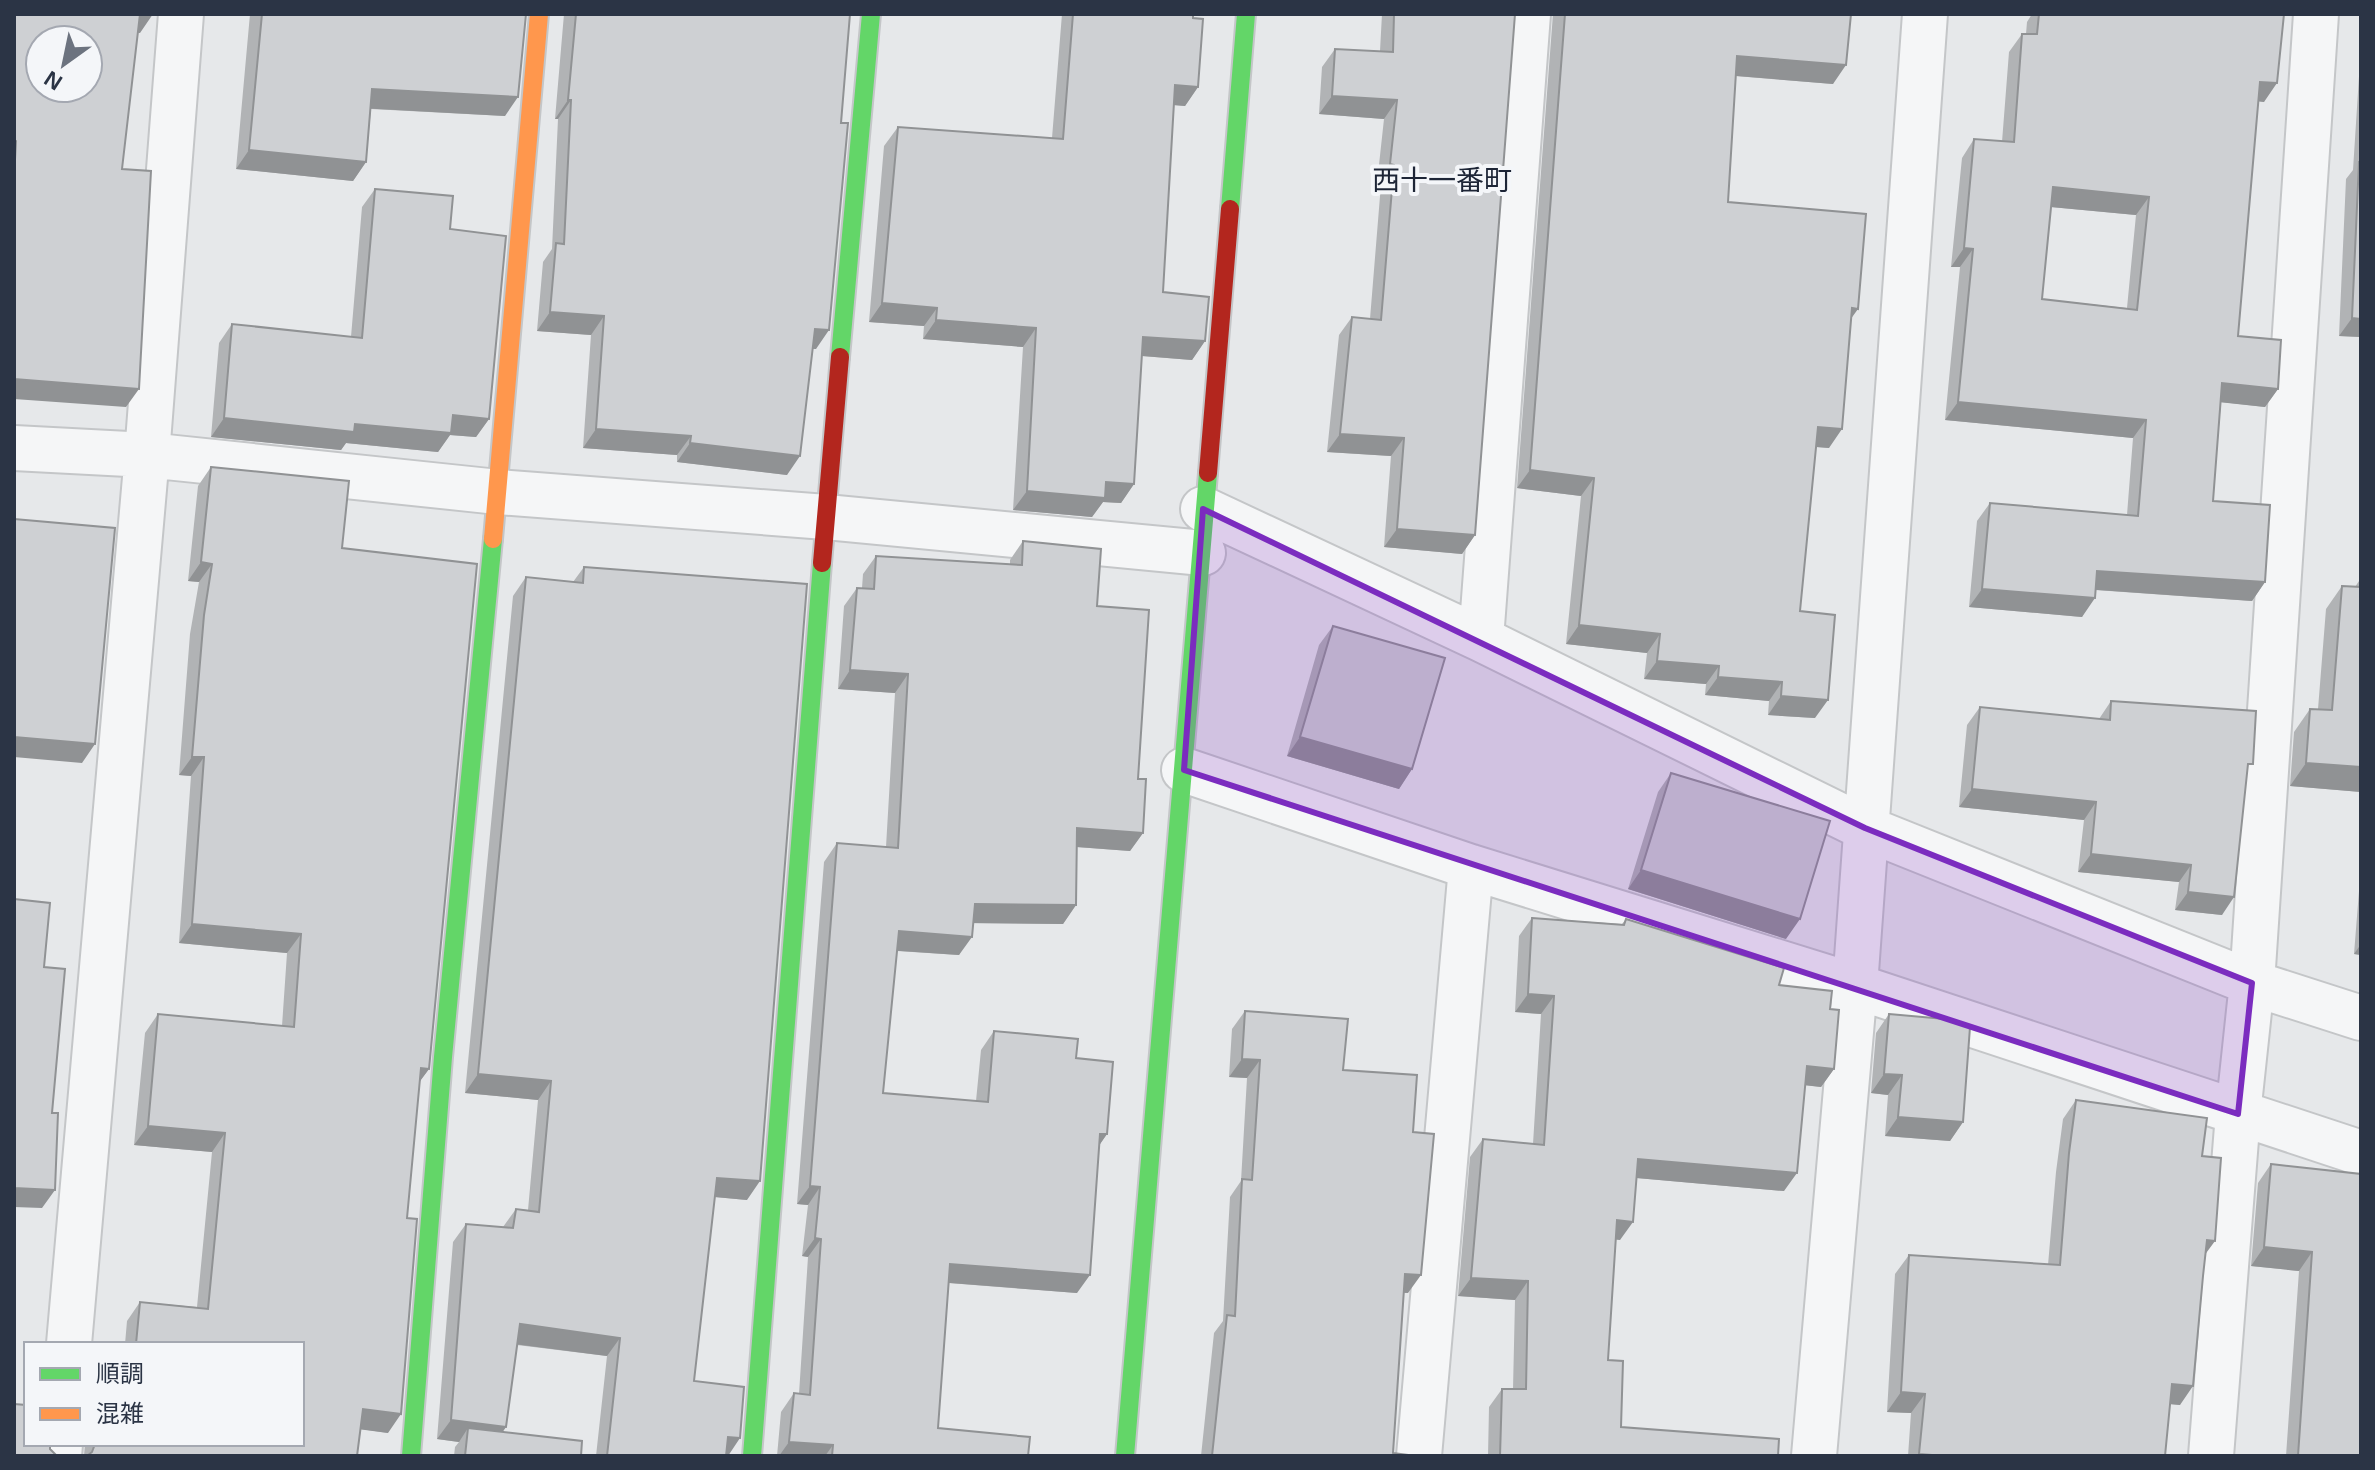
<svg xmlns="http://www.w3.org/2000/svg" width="2375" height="1470" font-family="Helvetica,'Noto Sans JP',sans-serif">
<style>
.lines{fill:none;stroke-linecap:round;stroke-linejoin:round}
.street-casing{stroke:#c4c6c8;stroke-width:48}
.fast-casing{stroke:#c4c6c8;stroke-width:22}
.slow-casing{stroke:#c4c6c8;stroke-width:22}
.jam-casing{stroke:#c4c6c8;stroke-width:22}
.street{stroke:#f5f6f7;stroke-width:44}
.fast{stroke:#63d668;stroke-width:18}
.slow{stroke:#ff974d;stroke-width:18}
.jam{stroke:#b3261e;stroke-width:18}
.wall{fill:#b1b3b5;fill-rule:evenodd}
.shaded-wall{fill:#909294}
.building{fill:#ced0d3;stroke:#909294;stroke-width:2;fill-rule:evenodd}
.marked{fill:#7b2cbf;fill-opacity:0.2;stroke:#7b2cbf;stroke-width:6;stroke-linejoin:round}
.labels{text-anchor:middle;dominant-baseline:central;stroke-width:8;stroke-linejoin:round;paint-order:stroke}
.quarter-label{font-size:28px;fill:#1d2536;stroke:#f4f6f9}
</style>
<rect width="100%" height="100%" fill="#e6e8ea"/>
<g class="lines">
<g class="street-casing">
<path id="street" d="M14 448 147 455 498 492 826 517 1203 553
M1203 509 1481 639 1865 828 2252 983 2361 1018
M1481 639 1528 14
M1184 770 1471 867 1855 986 2361 1153
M69 1344 147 455 181 14
M59 1456 60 1444
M1419 1456 1471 867
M1814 1456 1855 986 1925 14
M2211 1456 2238 1114 2252 983 2316 14"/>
</g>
<g class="fast-casing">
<path id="fast" d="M1230 209 1246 14
M840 357 871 14
M411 1456 443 1057 493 539
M752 1456 822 563
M1125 1456 1208 473"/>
</g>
<g class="slow-casing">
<path id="slow" d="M493 539 539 14"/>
</g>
<g class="jam-casing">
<path id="jam" d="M1208 473 1230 209
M822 563 840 357"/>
</g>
<use href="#street" class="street"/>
<use href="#fast" class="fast"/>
<use href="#slow" class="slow"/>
<use href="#jam" class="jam"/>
</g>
<path class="wall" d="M250 14H526L505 116 371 109 366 162 353 181 236 169Z
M564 14H850L816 349H813L787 475 677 462V455L583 448 591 335 537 331 543 262 552 249 558 119H555Z
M1062 14H1193L1198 87 1185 106 1174 105 1163 292 1205 341 1192 360 1142 356 1134 484 1121 503 1103 502 1092 517 1013 510 1023 347 923 339 924 326 869 322 884 146 898 127 1052 138Z
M1382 14H1515L1475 535 1462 554 1384 547 1391 456 1327 452 1339 335 1352 317 1370 319 1381 184 1377 183 1384 119 1319 114 1322 67 1335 49 1380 51Z
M1553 14H1851L1833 84 1736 76 1728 202 1851 319 1829 448 1816 447 1800 611 1815 718 1768 715 1769 701 1705 695 1706 684 1644 679 1647 653 1566 644 1581 496 1517 488Z
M2032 14H2284L2264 102 2258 101 2238 336 2278 389 2265 407 2221 402 2213 501 2265 582 2252 601 2095 590 2082 617 1969 607 1977 521 1990 503 2127 515 2133 438 1945 420 1960 267H1951L1962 158 1974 139 2002 142 2009 52 2022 34H2026L2027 22ZM2051 207 2136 215 2127 308 2042 299Z
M2361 45V337L2339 336 2346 179 2353 170Z
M375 189 450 229 489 419 476 437 450 435 438 452 346 443 341 450 211 437 219 343 232 324 351 337 362 207Z
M211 467 342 548 429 1069 419 1082 388 1433 361 1429 357 1456H84L85 1444H302V1344H125L127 1321 140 1302 197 1307 212 1152 134 1145 145 1033 158 1014 282 1026 287 953 179 943 191 776 179 775 190 634 199 582 188 581 198 486Z
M1023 541 1097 606 1138 779 1143 833 1130 851 1076 847V905L1063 924 973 923 959 955 897 951 883 1093 976 1101 981 1050 994 1031 1076 1058 1107 1134 1099 1145 1077 1293 949 1283 938 1428 1028 1456H777L781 1412 794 1393 799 1394 808 1257 802 1256 808 1205 797 1204 824 862 837 843 886 847 895 693 838 689 844 606 857 588H862L863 574 876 556 1010 564V560Z
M584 567 747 1200 715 1197 694 1381 728 1456H596L607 1356 517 1345 506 1427 502 1432 581 1456H454L455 1447 459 1442 437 1439 453 1242 466 1224 503 1227 516 1209 528 1210 538 1100 465 1093 513 596 526 577 573 582Z
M2361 578V792L2290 786 2294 732 2310 709H2318L2326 609 2342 586 2355 587Z
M1333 626 1412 769 1399 789 1287 756 1319 645Z
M2111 701 2247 773 2222 915 2175 910 2179 882 2078 872 2084 820 1959 807 1967 725 1980 707 2099 719Z
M1671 773 1786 939 1628 889 1658 792Z
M2361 866V955L2354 954Z
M1532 918 1622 924 1626 919 1779 985 1830 1009 1834 1069 1821 1087 1805 1085 1784 1191 1637 1178 1620 1240 1615 1239 1608 1360 1621 1427 1778 1456H1488L1489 1407 1502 1389H1513L1515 1300 1458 1296 1470 1157 1483 1139 1533 1144 1541 1014 1515 1012 1519 936Z
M1245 1011 1343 1070 1413 1132 1408 1293H1404L1393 1453 1416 1456H1201L1214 1333 1223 1321 1230 1197 1241 1181 1247 1078 1229 1077 1232 1029Z
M1889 1014 1963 1122 1950 1141 1885 1136 1888 1095 1871 1093 1876 1033Z
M2076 1100 2202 1156 2205 1255 2180 1405 2170 1404 2165 1456H1908L1911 1413 1887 1412 1895 1274 1909 1255 2048 1265 2056 1172 2063 1119Z
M2271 1164 2361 1174V1456H2286L2299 1271 2251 1266 2258 1183Z"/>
<path class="shaded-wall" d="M140 14H153L140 33 127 32Z
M1737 56 1846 65 1833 84 1724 75Z
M2260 82 2277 83 2264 102 2247 100Z
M1175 85 1198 87 1185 106 1161 104Z
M372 89 518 97 505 116 359 108Z
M1332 96 1397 100 1384 119 1319 114Z
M568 100H571L558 119H555Z
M249 150 366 162 353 181 236 169Z
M1390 164 1394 165 1381 184 1377 183Z
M2053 187 2149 197 2136 215 2040 206Z
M1964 248 1973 249 1960 267H1951Z
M882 303 937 308 924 326 869 322Z
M1852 308 1858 309 1845 327Z
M550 312 604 316 591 335 537 331Z
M2352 318 2361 319V337L2339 336Z
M936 320 1036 328 1023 347 923 339Z
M815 329 829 330 816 349 802 348Z
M1143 337 1205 341 1192 360 1130 355Z
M14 379 139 389 126 407 14 399Z
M2222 383 2278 389 2265 407 2209 401Z
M1958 402 2146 420 2133 438 1945 420Z
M453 415 489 419 476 437 450 435 438 452 346 443 341 450 211 437 224 418Z
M1818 427 1842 429 1829 448 1805 446Z
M596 429 691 436 677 455 583 448Z
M1340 434 1404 438 1391 456 1327 452Z
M690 443 800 456 787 475 677 462Z
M1530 470 1594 478 1581 496 1517 488Z
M1106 482 1134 484 1121 503 1103 502 1092 517 1013 510 1027 491Z
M1397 529 1475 535 1462 554 1384 547Z
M201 562 212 564 199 582 188 581Z
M2097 571 2265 582 2252 601 2084 589Z
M1982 589 2095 598 2082 617 1969 607Z
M1579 625 1660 634 1647 653 1566 644Z
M1657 661 1719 666 1706 684 1644 679Z
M850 670 908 674 895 693 838 689Z
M1718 677 1782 682 1769 701 1705 695Z
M1781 696 1828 700 1815 718 1768 715Z
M14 737 95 744 82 763 14 757Z
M1300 737 1412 769 1399 789 1287 756Z
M192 757H204L191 776 179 775Z
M2306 763 2361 767V792L2290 786Z
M1972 789 2096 802 2084 820 1959 807Z
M1077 828 1143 833 1130 851 1064 846Z
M2091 854 2191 865 2179 882 2078 872Z
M1641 870 1800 919 1786 939 1628 889Z
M2188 892 2234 897 2222 915 2175 910Z
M975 904 1076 905 1063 924 962 923Z
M192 924 301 934 287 953 179 943Z
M899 931 972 937 959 955 886 950Z
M2361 944V955L2354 954Z
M1528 994 1554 996 1541 1014 1515 1012Z
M1242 1059 1260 1060 1247 1078 1229 1077Z
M1807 1066 1834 1069 1821 1087 1794 1084Z
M421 1068 429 1069 415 1088Z
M478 1074 551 1081 538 1100 465 1093Z
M1884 1074 1902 1075 1888 1095 1871 1093Z
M1898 1117 1963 1122 1950 1141 1885 1136Z
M148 1126 225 1133 212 1152 134 1145Z
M1100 1134H1107L1094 1153Z
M1638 1159 1797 1173 1784 1191 1625 1177Z
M717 1178 760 1181 747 1200 704 1196Z
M810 1186 820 1187 808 1205 797 1204Z
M14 1188 55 1190 42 1208 14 1207Z
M1617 1220 1633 1222 1620 1240 1604 1238Z
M815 1238 821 1239 808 1257 802 1256Z
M2207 1240 2215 1241 2201 1260Z
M2264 1247 2312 1252 2299 1271 2251 1266Z
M950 1264 1090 1275 1077 1293 937 1282Z
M1405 1274 1421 1275 1408 1293 1392 1292Z
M1471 1278 1528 1281 1515 1300 1458 1296Z
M520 1324 620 1338 607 1356 507 1343Z
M2172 1384 2193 1386 2180 1405 2158 1403Z
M1901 1392 1925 1394 1911 1413 1887 1412Z
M363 1409 401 1414 388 1433 350 1428Z
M451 1420 506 1427 493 1446 468 1428 459 1442 437 1439Z
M728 1437 740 1438 728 1456H715Z
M789 1442 833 1445 825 1456H779Z"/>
<path class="building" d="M14 14H140L122 169 151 171 139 389 14 379V178L16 141 14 140ZM40 40H88V88H40Z
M262 14H526L518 97 372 89 366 162 249 150Z
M576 14H850L841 123H848L829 330 815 329 800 456 690 443 691 436 596 429 604 316 550 312 556 243 564 244 571 100H568Z
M1073 14H1193V18L1203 19 1198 87 1175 85 1163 292 1209 297 1205 341 1143 337 1134 484 1106 482 1105 498 1027 491 1036 328 936 320 937 308 882 303 898 127 1063 139Z
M1394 14H1515L1475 535 1397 529 1404 438 1340 434 1352 317 1381 320 1394 165 1390 164 1397 100 1332 96 1335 49 1393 52Z
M1565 14H1851L1846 65 1737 56 1728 202 1866 214 1858 309 1852 308 1842 429 1818 427 1800 611 1835 615 1828 700 1781 696 1782 682 1718 677 1719 666 1657 661 1660 634 1579 625 1594 478 1530 470Z
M2039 14H2284L2277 83 2260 82 2238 336 2281 340 2278 389 2222 383 2213 501 2270 505 2265 582 2097 571 2095 598 1982 589 1990 503 2138 516 2146 420 1958 402 1973 249 1964 248 1974 139 2014 142 2022 34H2037ZM2053 187 2149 197 2137 310 2042 299Z
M2359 162H2361V319L2352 318Z
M375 189 453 196 450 229 506 236 489 419 453 415 451 433 355 424 354 432 224 418 232 324 362 338Z
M211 467 349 481 342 548 477 564 429 1069 421 1068 407 1218 417 1219 401 1414 363 1409 357 1456H87L92 1452 95 1444H302V1344H136L140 1302 208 1309 225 1133 148 1126 158 1014 294 1027 301 934 192 924 204 757H192L204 615 212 564 201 562Z
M14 519 115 528 95 744 14 737Z
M1023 541 1101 549 1097 606 1149 610 1138 779H1146L1143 833 1077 828 1076 905 975 904 972 937 899 931 883 1093 988 1102 994 1031 1078 1039 1076 1058 1113 1062 1107 1134H1100L1090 1275 950 1264 938 1428 1030 1437 1028 1456H832L833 1445 789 1442 794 1393 810 1395 821 1239 815 1238 820 1187 810 1186 837 843 898 848 908 674 850 670 857 588 874 589 876 556 1022 565Z
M584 567 807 584 760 1181 717 1178 694 1381 744 1387 740 1438 728 1437 726 1456H607L620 1338 520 1324 506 1427 451 1420 466 1224 513 1228 516 1209 539 1212 551 1081 478 1074 526 577 583 583Z
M2342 586 2361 587V767L2306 763 2310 709 2332 710Z
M1333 626 1445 658 1412 769 1300 737Z
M2111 701 2256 711 2253 764H2248L2234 897 2188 892 2191 865 2091 854 2096 802 1972 789 1980 707 2110 720Z
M1671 773 1830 821 1800 919 1641 870Z
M14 899 50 903 44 967 65 969 52 1113H58L55 1190 14 1188Z
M1532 918 1624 925 1626 919 1784 968 1779 985 1832 991 1830 1009 1839 1010 1834 1069 1807 1066 1797 1173 1638 1159 1633 1222 1617 1220 1608 1360 1623 1361 1621 1427 1779 1439 1778 1456H1500L1502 1389H1526L1528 1281 1471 1278 1483 1139 1544 1145 1554 996 1528 994Z
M1245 1011 1348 1019 1343 1070 1417 1075 1413 1132 1434 1134 1421 1275 1405 1274 1393 1453 1416 1456H1212L1227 1315 1235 1316 1242 1179 1252 1180 1260 1060 1242 1059Z
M1889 1014 1945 1019 1970 1027 1963 1122 1898 1117 1902 1075 1884 1074Z
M2076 1100 2207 1118 2202 1156 2221 1158 2215 1241 2207 1240 2203 1276 2193 1386 2172 1384 2165 1456H1945L1919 1454 1925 1394 1901 1392 1909 1255 2060 1265 2069 1153Z
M2271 1164 2361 1174V1456H2298L2312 1252 2264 1247Z
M14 1404 26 1405V1444H50V1449L57 1456H14Z
M468 1428 582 1441 581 1456H465Z"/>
<path class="marked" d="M1203 509 1865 828 2252 983 2238 1114 1184 770Z"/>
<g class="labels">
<g class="quarter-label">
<text x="1442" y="180">西十一番町</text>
</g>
</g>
<rect width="2375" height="1470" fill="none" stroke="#2b3445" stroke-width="32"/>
<rect x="24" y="1342" width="280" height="104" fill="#f4f6f9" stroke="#a4a8b1" stroke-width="2"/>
<rect x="40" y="1368" width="40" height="12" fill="#63d668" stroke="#a4a8b1" stroke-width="2"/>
<text x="96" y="1382" font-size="24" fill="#2b3445">順調</text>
<rect x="40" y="1408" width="40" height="12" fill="#ff974d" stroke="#a4a8b1" stroke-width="2"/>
<text x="96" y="1422" font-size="24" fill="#2b3445">混雑</text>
<g transform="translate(64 64) rotate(213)"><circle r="38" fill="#f4f6f9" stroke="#a4a8b1" stroke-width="2"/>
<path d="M0-6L14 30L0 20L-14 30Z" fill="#6c737f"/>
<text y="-12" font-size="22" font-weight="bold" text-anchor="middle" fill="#2b3445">N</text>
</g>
</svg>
